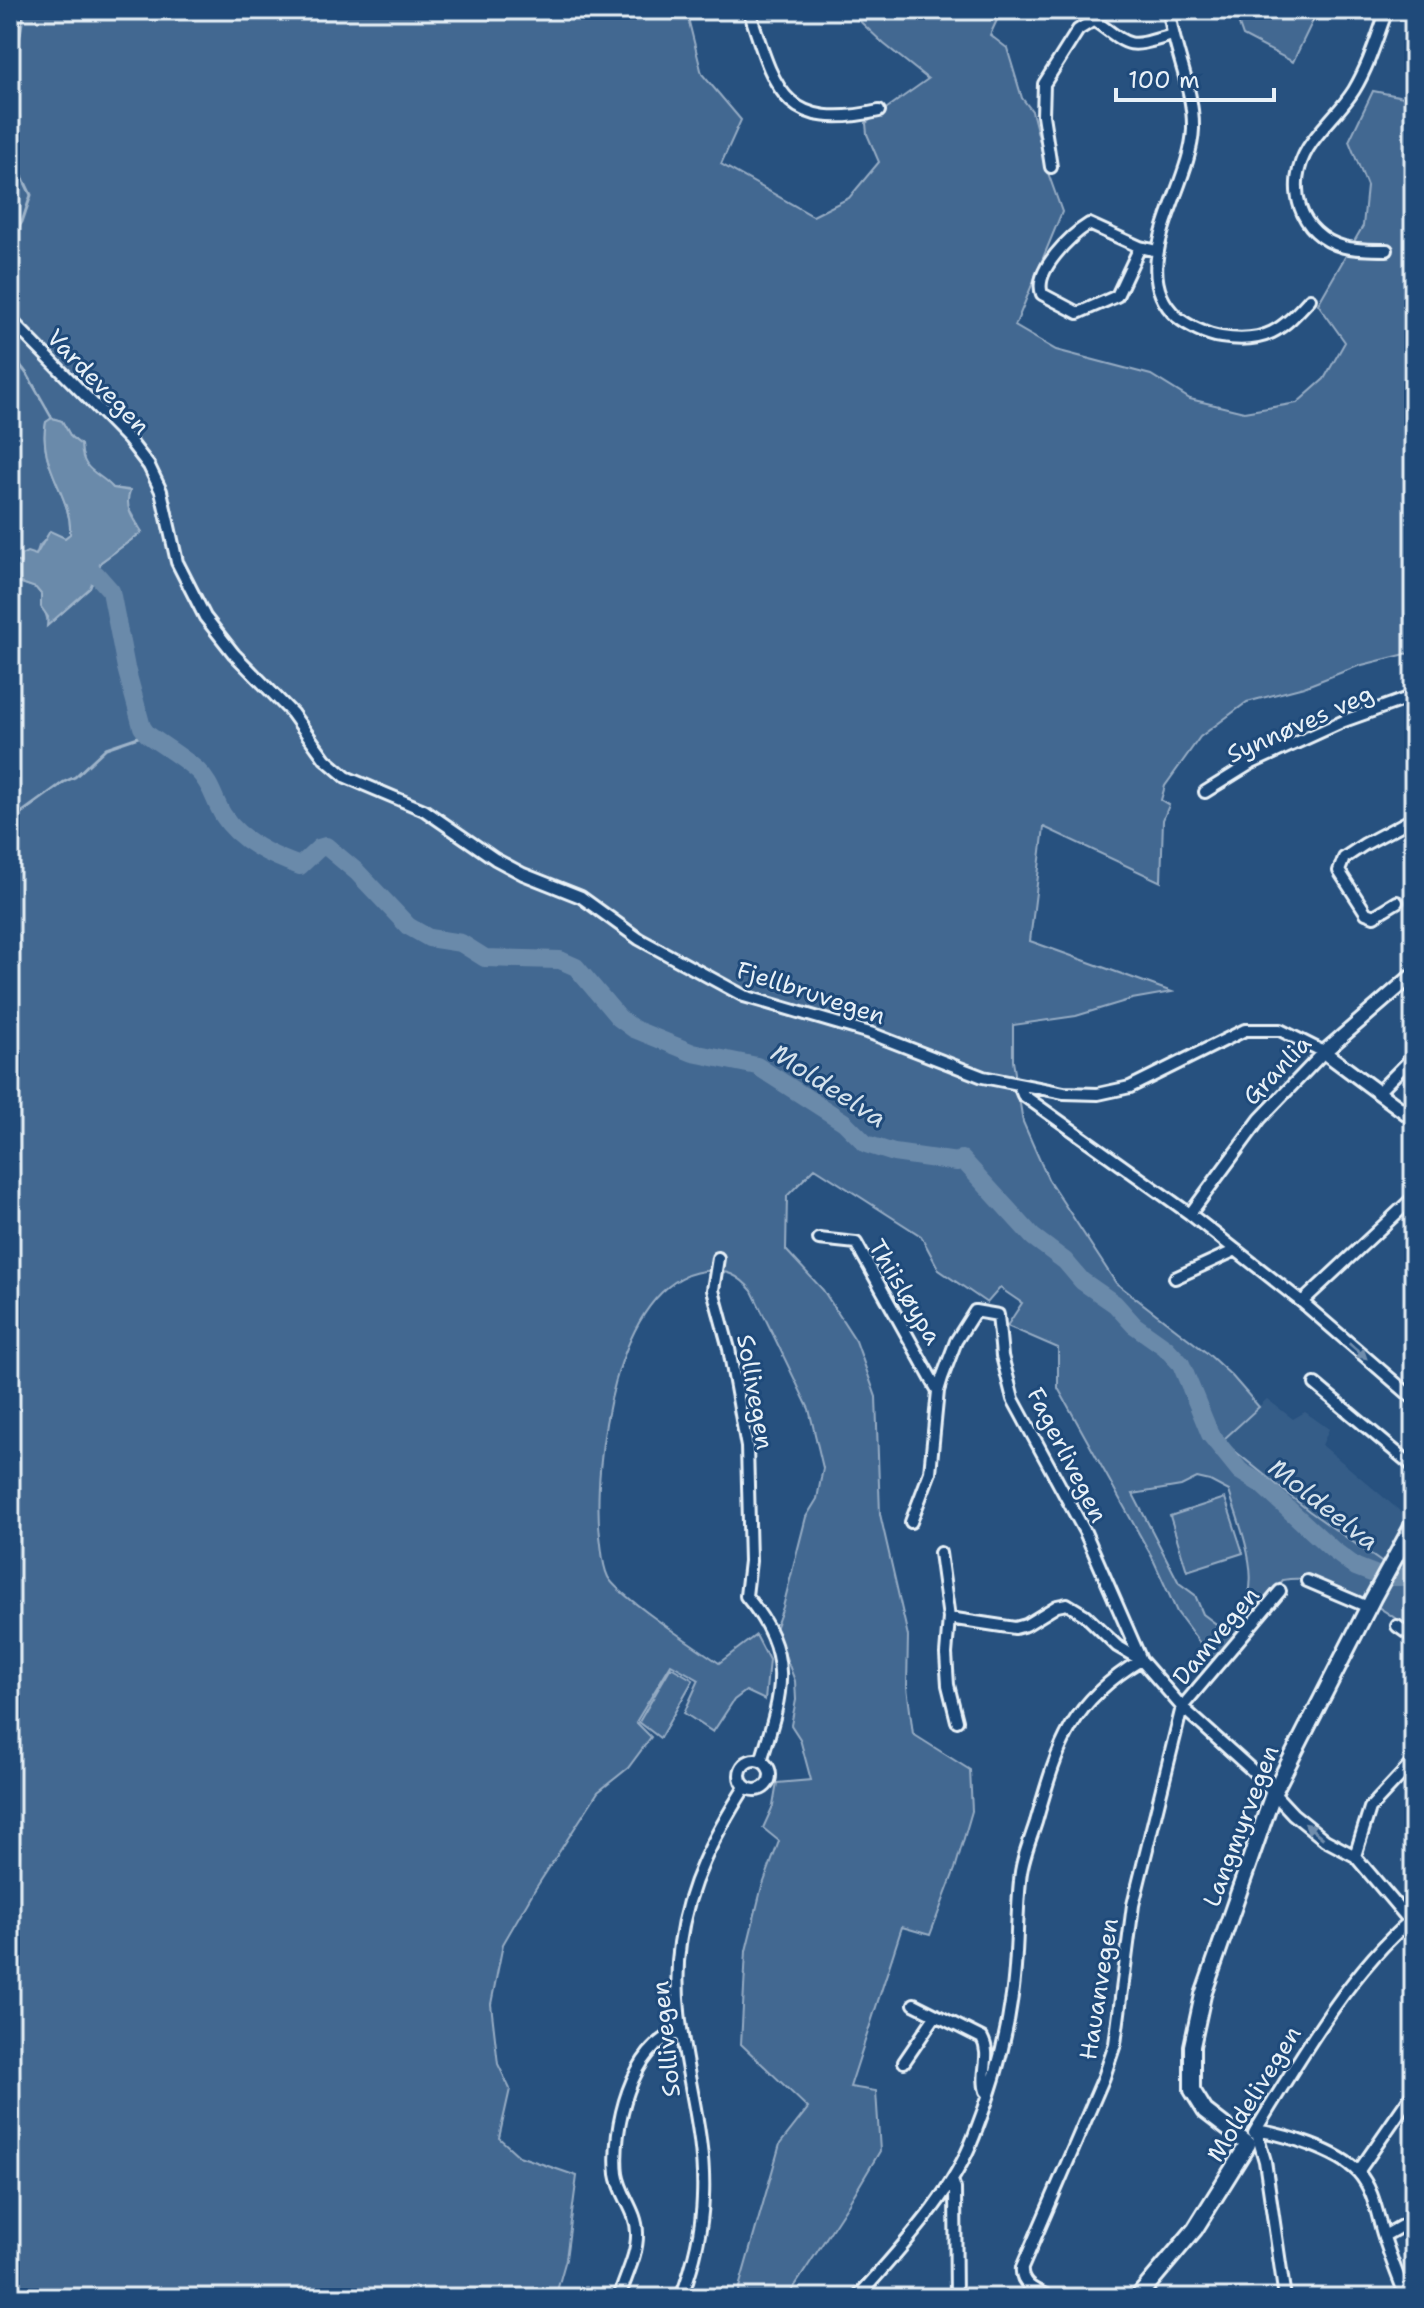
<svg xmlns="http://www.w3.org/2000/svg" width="1424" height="2308" font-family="'Shantell Sans',sans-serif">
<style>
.built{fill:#355d88}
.green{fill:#436891;stroke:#96acc4;stroke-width:2;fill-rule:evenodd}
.water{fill:#6b8aaa;stroke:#9db3c9;stroke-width:2}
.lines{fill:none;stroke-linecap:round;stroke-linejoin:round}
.stream{stroke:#9db3c9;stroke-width:3}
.river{stroke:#6b8aaa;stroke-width:18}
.minor-casing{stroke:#e8f1f8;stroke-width:16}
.tertiary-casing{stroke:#e8f1f8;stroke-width:18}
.secondary-casing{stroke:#e8f1f8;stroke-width:20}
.minor{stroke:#1f4a7a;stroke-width:10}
.tertiary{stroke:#1f4a7a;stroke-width:12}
.secondary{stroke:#1f4a7a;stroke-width:14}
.oneway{fill:#6f8dac}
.labels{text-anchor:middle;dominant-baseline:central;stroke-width:6;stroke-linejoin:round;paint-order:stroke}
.street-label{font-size:24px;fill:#e8f1f8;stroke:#1f4a7a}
.water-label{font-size:26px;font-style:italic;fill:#d5e2ec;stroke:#1f4a7a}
</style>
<rect width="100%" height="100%" fill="#27517f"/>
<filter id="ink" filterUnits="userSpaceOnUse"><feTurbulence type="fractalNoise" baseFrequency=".0125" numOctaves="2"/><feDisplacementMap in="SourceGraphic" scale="16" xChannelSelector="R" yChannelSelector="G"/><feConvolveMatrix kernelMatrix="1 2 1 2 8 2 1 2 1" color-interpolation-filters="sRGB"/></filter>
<g filter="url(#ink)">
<path class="built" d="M1267 1399 1293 1419 1305 1412 1329 1429 1322 1445 1414 1523 1394 1572 1309 1511 1226 1444 1223 1439Z"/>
<path class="green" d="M10 10H686L702 74 741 120 721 164 813 216 849 198 879 162 867 134 866 123 928 79 884 44 848 10H1010L997 20 990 35 1007 48 1022 98 1032 111 1047 170 1062 212 1015 326 1056 350 1151 375 1190 399 1244 412 1297 403 1324 379 1345 342 1318 304 1363 226 1367 186 1349 141 1373 91 1414 99V652L1358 666 1304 687 1247 702 1200 737 1165 786 1161 800 1169 805 1163 820 1161 882 1044 827 1030 941 1172 992 1132 999 1076 1016 1013 1025V1061L1023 1122 1048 1179 1116 1283 1207 1353 1232 1376 1259 1407 1224 1439 1226 1444 1309 1511 1394 1571 1414 1536V1632C1380 1606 1328 1572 1283 1580L1214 1662 1177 1612 1152 1557 1058 1388V1348L1007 1326 1022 1303 1000 1288 987 1303 939 1270 921 1236 815 1168 787 1196 786 1250 823 1290 856 1341 876 1397 880 1514 908 1636 907 1687 913 1734 970 1770 972 1811 955 1869 930 1935 902 1927 850 2087 876 2091 880 2151 849 2203 787 2298H736L780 2144 808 2108 741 2044 746 1951 761 1890 779 1841 763 1828 773 1806 777 1783 811 1780 800 1739 791 1725 796 1700 795 1681 775 1629 783 1607 806 1517 817 1499 823 1468 809 1409 752 1291C739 1275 726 1269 704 1271 615 1282 592 1465 600 1536 602 1549 602 1565 608 1577 617 1595 698 1648 719 1663L756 1635 769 1660 765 1700 746 1691 734 1700 713 1732 684 1713 699 1680 671 1664 636 1722 651 1737 628 1768 598 1792 532 1894 503 1944 491 2004 498 2064 510 2089 499 2138 519 2156 577 2176 566 2259 555 2298H10V579L36 588 41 594C41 607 48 614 48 625L90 588 101 562 142 532 128 508V490L113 488C107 481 101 482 95 476 86 469 81 456 81 445L71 437 62 421 52 418 46 422C37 467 73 496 70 534L65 538 48 537 39 546 36 555 10 567ZM1197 1478 1210 1481 1229 1491C1241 1532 1276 1605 1219 1626L1203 1614 1195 1595 1179 1583 1133 1494 1181 1486Z
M1234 10H1318L1293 62 1243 36Z
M1225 1498 1243 1553 1187 1571 1170 1516Z
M671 1667 693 1680 660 1738 639 1722Z"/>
<path class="water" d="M52 418 62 421 71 437 81 445C82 473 100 472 113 488L130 491C124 506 132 519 142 532L101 562 90 588 47 626 48 617 41 607V594L36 588 10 579V567L14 561 21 563V555L27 552 36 555 50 531 65 538 70 534C73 496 37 467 46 422Z"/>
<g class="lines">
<path class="stream" d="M10 240 22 222 31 195 18 168 19 117 13 78 24 10
M10 352 27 374 52 418
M10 821 64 782 75 777 106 748 147 734"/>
<path class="river" d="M96 574 111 591 126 668 142 727 147 734C163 746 183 757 198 771 211 783 214 800 223 815 239 841 272 856 300 866L319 848 326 846 357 872 408 926 429 938 461 943 485 958 560 960 576 967 619 1018 634 1029 693 1053 757 1066 844 1122 866 1144 894 1153 957 1162 962 1159 1033 1237 1065 1261 1082 1281 1115 1304 1134 1325 1165 1347 1181 1364 1210 1434 1240 1471 1261 1484 1333 1550 1356 1567 1382 1577H1414"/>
<g class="minor-casing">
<path id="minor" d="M749 10C775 90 783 132 879 111
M1169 10C1173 50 1194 88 1193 129 1191 187 1123 269 1177 317 1188 326 1207 335 1221 337 1266 344 1282 330 1310 299
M1387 10C1377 37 1369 65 1354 90 1341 111 1321 127 1308 148 1285 185 1298 235 1344 247 1357 250 1373 250 1387 250
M1051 167 1043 115 1044 84 1078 30 1094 20C1133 49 1126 48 1173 35
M1140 247 1117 296 1078 313 1042 294C1033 271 1071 235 1089 224L1140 247 1157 251
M10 319 129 440 149 466 161 491 177 562 205 617 234 654 292 713 325 759 346 777 424 810 495 859 523 874 581 897 639 939 744 996 870 1033 983 1077 1064 1093 1098 1094 1130 1087 1245 1030H1280L1324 1052 1260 1119 1190 1214
M1205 792 1250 764 1344 721 1414 696
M1397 902 1374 916 1366 913 1339 871 1344 858 1365 844 1414 818
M1019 1085 1023 1095 1190 1214 1302 1302 1414 1399
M1378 1092 1414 1056
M819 1239 856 1243 938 1391
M718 1258 713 1290 729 1349 747 1447 750 1561 746 1596C796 1655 782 1694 761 1761
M1175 1278 1236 1250
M1302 1302 1414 1197
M1315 1384 1414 1467
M911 1522 930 1472 938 1391 942 1378 956 1341 975 1311 998 1315 1002 1356 1013 1399 1085 1532 1141 1660
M940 1553 949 1618 946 1654 948 1685 957 1721
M1307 1581 1368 1607
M949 1618 1015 1628 1026 1625 1057 1606 1067 1604 1085 1615 1117 1646 1141 1660
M1397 1626 1414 1638
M740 1775a15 15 0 1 1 30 0a15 15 0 1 1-30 0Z
M1355 1856 1370 1808 1414 1761
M914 2004 982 2038C992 2056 980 2074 986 2091
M904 2062 936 2015
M1254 2133C1297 2063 1349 1972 1412 1919
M1358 2172 1414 2091
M952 2180 955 2189 956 2298
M1384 2236 1414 2219
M619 2298C625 2277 638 2254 637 2233 637 2211 620 2195 617 2174 612 2130 631 2044 680 2032
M681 2298C693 2266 702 2232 703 2197 707 2113 667 2031 680 1943 688 1884 714 1836 745 1787
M857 2298C900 2248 950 2198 974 2136 991 2093 1006 2041 1012 1996 1018 1957 1016 1919 1020 1881 1021 1861 1030 1841 1036 1822 1058 1746 1069 1703 1141 1660L1182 1707 1252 1770 1293 1814 1325 1840 1355 1856 1414 1926
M1052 2298C1038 2291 1020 2286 1022 2268L1104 2077 1115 2044 1133 1905 1182 1707 1280 1591
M1285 2298 1265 2161 1256 2130C1285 2135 1337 2150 1358 2172 1373 2188 1377 2214 1383 2234 1389 2254 1397 2273 1404 2292L1409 2298"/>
</g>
<g class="tertiary-casing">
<path id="tertiary" d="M1414 974 1324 1052 1414 1119"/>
</g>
<g class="secondary-casing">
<path id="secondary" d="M1137 2298 1195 2229 1248 2144 1205 2111 1192 2090V2046L1203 1995 1273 1794 1373 1598 1414 1523"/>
</g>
<use href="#minor" class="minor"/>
<use href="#tertiary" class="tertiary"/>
<use href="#secondary" class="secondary"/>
</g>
<defs><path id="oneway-solid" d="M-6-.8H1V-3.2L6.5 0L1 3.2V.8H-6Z" transform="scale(2)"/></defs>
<g class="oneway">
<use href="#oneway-solid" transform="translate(1358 1351) rotate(41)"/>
<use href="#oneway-solid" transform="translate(1314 1831) rotate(-141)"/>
</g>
</g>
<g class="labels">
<g class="street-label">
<text transform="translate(98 382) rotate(46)">Vardevegen</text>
<text transform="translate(1300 724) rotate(-24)">Synnøves veg</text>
<text transform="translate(811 993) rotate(18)">Fjellbruvegen</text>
<text transform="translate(1277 1070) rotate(-46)">Granlia</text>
<text transform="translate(905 1292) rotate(59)">Thiisløypa</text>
<text transform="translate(755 1392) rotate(80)">Sollivegen</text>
<text transform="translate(1067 1455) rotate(63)">Fagerlivegen</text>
<text transform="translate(1216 1636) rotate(-50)">Damvegen</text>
<text transform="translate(1241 1826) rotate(-69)">Langmyrvegen</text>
<text transform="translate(1099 1989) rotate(-81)">Hauanvegen</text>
<text transform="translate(666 2039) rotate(-96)">Sollivegen</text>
<text transform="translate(1254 2094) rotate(-58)">Moldelivegen</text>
</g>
<g class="water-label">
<text transform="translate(829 1085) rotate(33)">Moldeelva</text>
<text transform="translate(1324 1504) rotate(38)">Moldeelva</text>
</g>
</g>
<rect width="1424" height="2308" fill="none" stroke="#1f4a7a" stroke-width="40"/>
<rect x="20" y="20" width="1384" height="2268" fill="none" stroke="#e8f1f8" stroke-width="3" filter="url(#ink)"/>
<path d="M1116 88v12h158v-12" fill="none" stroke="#e8f1f8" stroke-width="4"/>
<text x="1128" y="88" font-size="24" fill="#e8f1f8" stroke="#1f4a7a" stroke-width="6" paint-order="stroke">100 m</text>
</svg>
